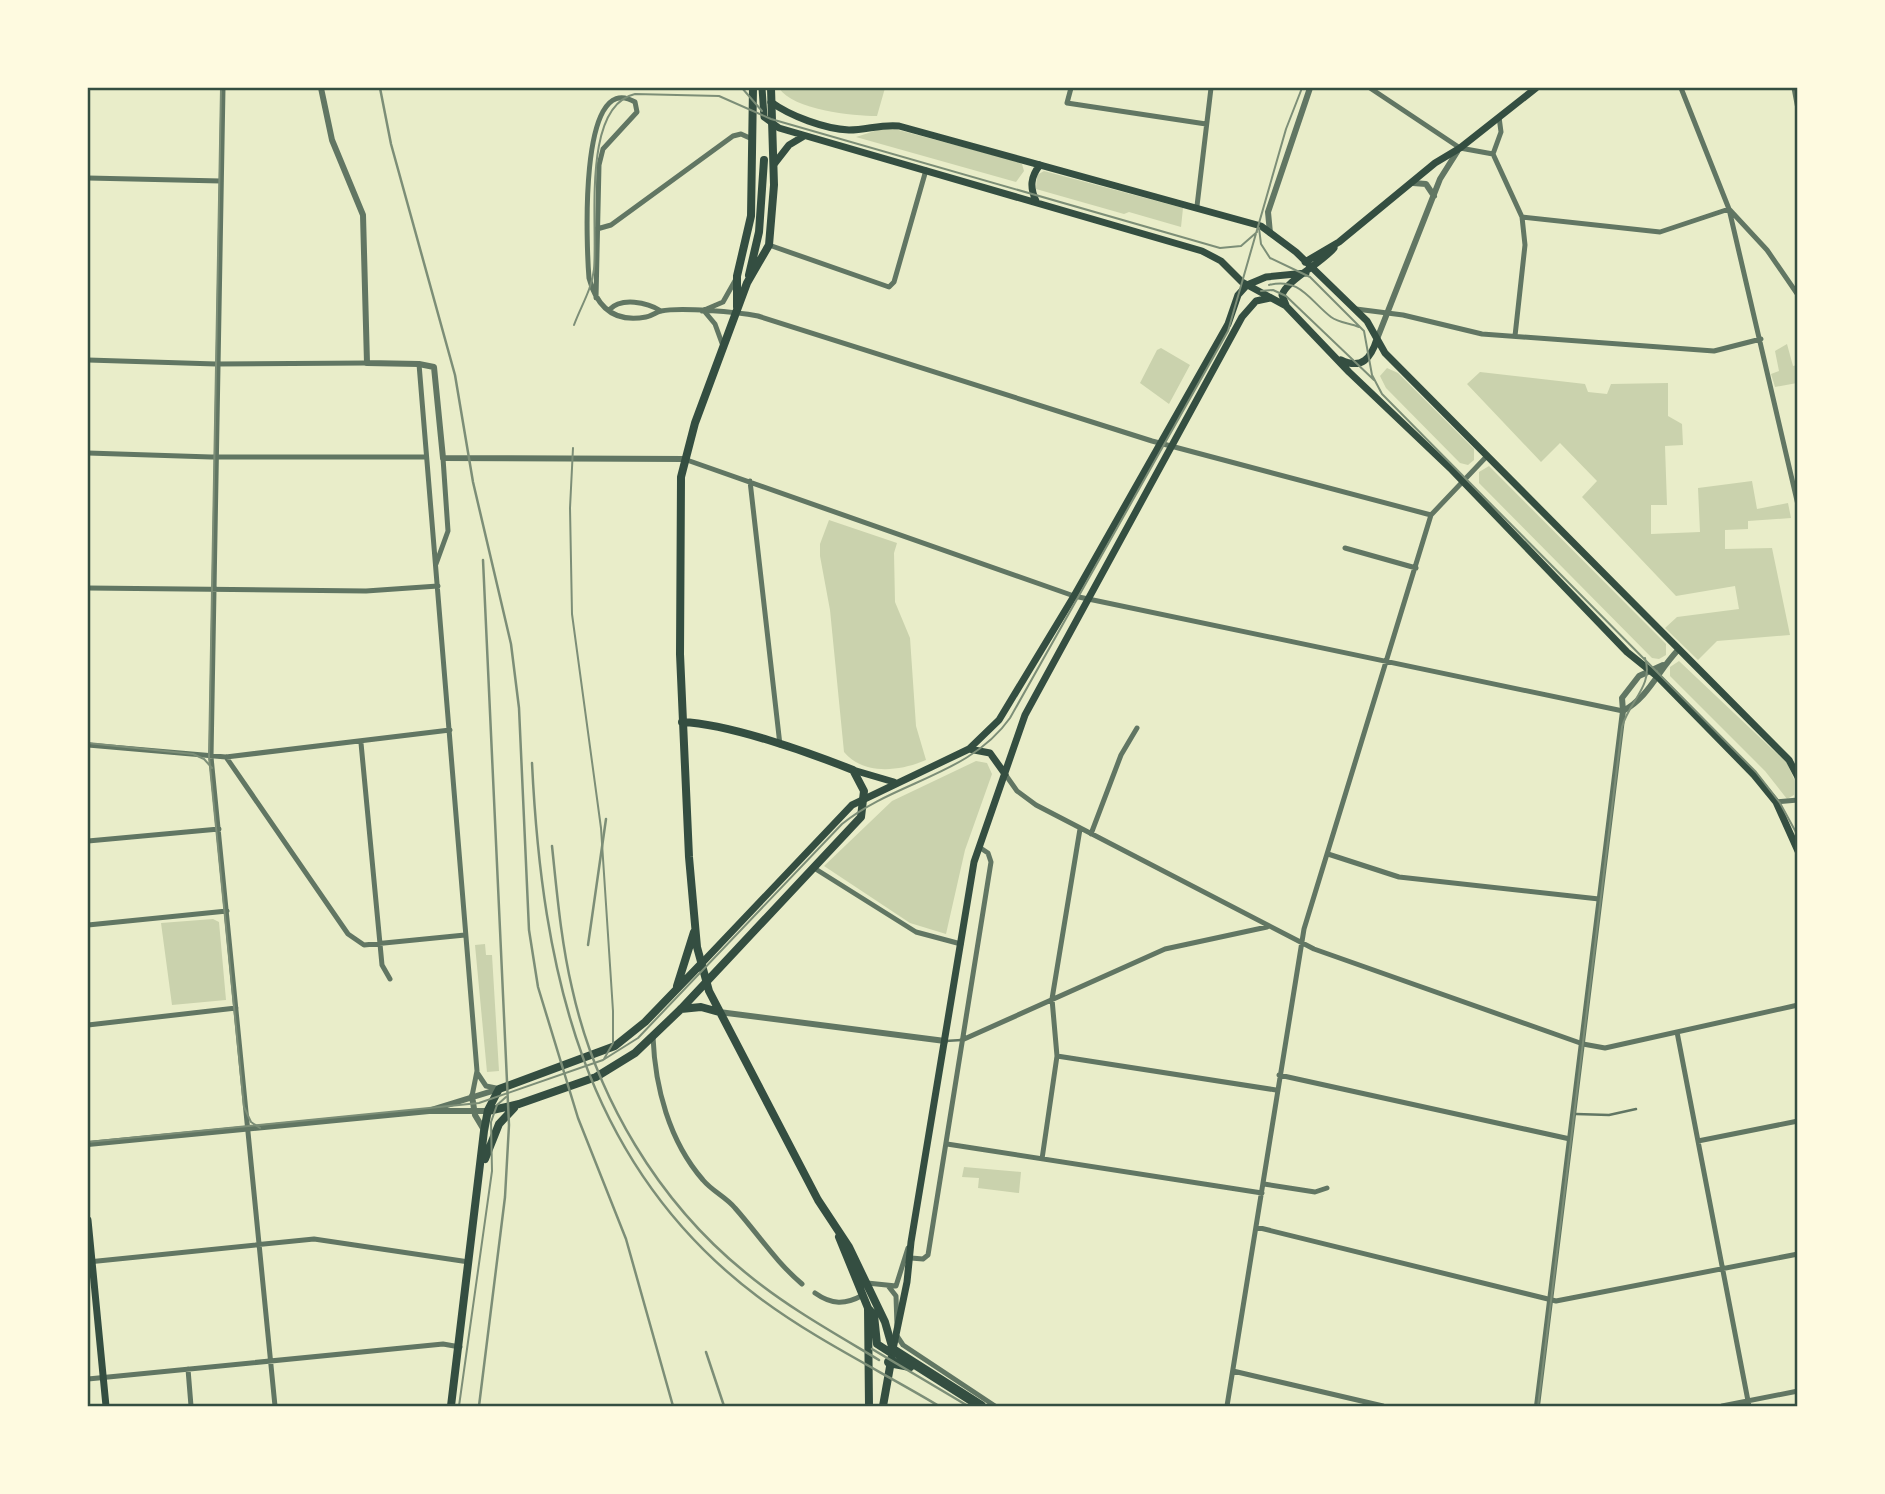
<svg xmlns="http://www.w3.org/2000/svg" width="1885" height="1494" font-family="'Source Serif 4',serif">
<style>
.green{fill:#cad2ad}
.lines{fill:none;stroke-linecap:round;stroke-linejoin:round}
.service{stroke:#617663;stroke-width:2.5}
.minor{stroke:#617663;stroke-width:5}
.tertiary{stroke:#617663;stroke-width:6}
.secondary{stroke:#344e41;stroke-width:7}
.primary{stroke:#344e41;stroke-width:8}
.motorway{stroke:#344e41;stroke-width:10}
.tram{stroke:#7c8e77;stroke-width:2}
.rail{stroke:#7c8e77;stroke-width:2.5}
.neatline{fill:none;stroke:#344e41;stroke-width:2.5}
</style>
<rect width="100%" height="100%" fill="#e9edc9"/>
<path class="green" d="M779 88H885L877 116C853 116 793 110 779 88Z
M887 127 1012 160 1022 164 1024 171 1016 182 856 137Z
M1044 171 1183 208 1181 227 1129 212 1124 214 1036 189 1037 175Z
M1787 344 1793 366 1797 365V383L1775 387 1771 374 1779 371 1775 351Z
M1161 348 1190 365 1169 404 1140 383 1157 350Z
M1387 368 1398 373 1474 449V460L1468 465 1460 463 1386 388 1380 376Z
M1480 372 1585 384 1588 392 1607 394 1611 384 1668 383V416L1682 424 1683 445 1665 446 1667 505H1651V534L1700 532 1698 488 1752 481 1757 509 1788 503 1791 518 1748 521V529L1725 530V549L1772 548 1790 635 1717 641 1698 660 1665 628 1677 617 1739 609 1735 586 1676 596 1582 497 1597 481 1560 443 1541 462 1467 384Z
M1489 466 1666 644V655L1659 659 1652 658 1479 483V472Z
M829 520 897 543 894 553 895 602 910 638 916 726 926 760C901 771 864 776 844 752L830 610 820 556V544Z
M1679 661 1787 763 1794 779V795L1787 799 1765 771 1670 676V667Z
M976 761 987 763 992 774 965 850 946 934 910 923 824 866 892 801Z
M213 919 219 922 226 1000 172 1005 161 923Z
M485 944 486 955H492L499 1071 487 1072 475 945Z
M964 1167 1021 1172 1019 1193 978 1188 979 1178 962 1177Z"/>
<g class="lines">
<path class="service" d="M945 1041 962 1040
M1576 1114 1609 1115 1636 1109"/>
<path class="minor" d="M223 88 211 757 275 1406
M1071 88 1067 103 1206 124
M1370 88 1460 148 1493 154
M1681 88 1729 209 1798 505
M1794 88 1798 109
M1493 154 1522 217 1525 245 1515 336
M1493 154 1501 132 1499 117
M88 178 221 181
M1197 206 1211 88
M1729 209 1767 250 1798 295
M1522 217 1660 232 1729 209
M597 229 611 225 733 136 741 134 752 139
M769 245 889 287 894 282 926 170
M596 298 599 165 603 149 637 112 635 102C577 67 587 254 589 278 597 308 615 323 646 317 652 316 656 312 661 311 681 307 737 312 758 316L1152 441 1431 515
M1356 309 1403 315 1482 334 1714 351 1761 339
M609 310C621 297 647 302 661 311
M702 311 723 302 736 279
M705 312 715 324 723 346
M88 360 216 364 367 363
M419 364 477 1071 472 1096
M88 453 211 457H426
M684 459 1074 596 1623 711
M750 481 780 745
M1345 548 1416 568
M436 564 448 531 443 458
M88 588 366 591 438 586
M361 743 382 965 390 979
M88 745 226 757 450 730
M226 757 348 934 364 945 465 935
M1005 774 1017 791 1036 805 1314 949 1583 1044 1605 1048 1798 1005
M1776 802 1798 800
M1091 834 1121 755 1137 728
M88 841 219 829
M1328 854 1399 877 1599 899
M814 868 916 932 961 944
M88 925 227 911
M88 1025 236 1008
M1677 1032 1749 1406
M653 1037C655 1087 669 1141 703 1180 712 1191 726 1197 735 1208 758 1234 776 1262 802 1284
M962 1040 1165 949 1267 927
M1057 1056 1276 1090
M478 1074 486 1086 496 1088
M1279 1075 1570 1139
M1698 1141 1798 1121
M947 1144 1262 1193
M1042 1159 1057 1056 1052 999 1080 829
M1264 1184 1315 1192 1327 1188
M1256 1227 1556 1301 1798 1254
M911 1258 923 1259 928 1255 991 862 988 853 979 847
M88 1262 314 1239 469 1262
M867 1283 896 1286 908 1248
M889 1287 896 1296 897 1326
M815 1293C832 1305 845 1305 863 1295
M897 1336 903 1345 995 1406
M188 1369 191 1406
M1233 1371 1383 1406
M88 1379 443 1344 460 1347
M1227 1406 1304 929 1431 515 1487 456
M1722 1406 1798 1391"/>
<path class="tertiary" d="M321 88 332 140 363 215 367 363 419 364 434 367 443 458 684 459
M1413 183 1426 184 1434 196
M1270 233 1268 212 1310 88
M1377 339 1440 179 1457 152
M1623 711C1650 696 1658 670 1679 649
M719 1012 945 1041
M472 1096 475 1115 484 1130
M431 1110 499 1089
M88 1144 429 1111H488
M1537 1406 1623 711 1622 698 1639 676 1663 665"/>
<path class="secondary" d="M762 88 764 117 779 128 1202 251 1221 261 1242 282 1286 306 1349 372 1452 470 1627 652 1658 677 1754 775 1776 802 1798 851
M771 102C790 116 825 129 849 130 867 130 881 124 899 126L1261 226 1296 252 1367 321 1385 353 1789 760 1798 777
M775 163 789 145 804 136
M1036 201C1030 188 1030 177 1040 165
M1305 262 1339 242 1435 163 1460 148 1536 88
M1286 305 1282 295C1287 280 1322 263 1334 248
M1341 360C1362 370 1371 358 1377 339
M969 749 999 720 1074 596 1228 324 1238 295 1247 285 1266 277 1306 273
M853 770 894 782
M701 964 852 805 969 749 990 753 1005 774
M88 1220 106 1406
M893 1349 907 1282 911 1242 974 862 1025 715 1242 317 1256 301 1270 298"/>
<path class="primary" d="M771 88 774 185 769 245 747 283 695 423 681 477 680 654 689 857 697 947 709 991 818 1200 849 1247 885 1322 893 1350 883 1406
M749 275 759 232 764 160
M737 307V276L751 216 753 88
M677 986 694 932
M681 1009 701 1007 719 1012
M488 1111 519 1104 596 1077 635 1053 681 1009 861 817 864 791 853 770C808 752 729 724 682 722
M485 1159 499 1124 514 1108
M839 1237 868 1308 869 1406
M868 1308 874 1315 877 1344 891 1353
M451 1406 484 1131 488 1110 499 1089 615 1046 645 1022 701 964"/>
<path class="motorway" d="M893 1350 981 1406
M889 1362 910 1366"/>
<path class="tram" d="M221 88 209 757 244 1107 251 1122 260 1128
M742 88 762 111
M1259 228 1261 244 1270 258 1310 277 1364 331 1372 375 1382 394 1756 772 1780 803 1798 836
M1269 285C1300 277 1310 301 1331 317 1339 323 1350 323 1359 327
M1261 291 1273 290 1286 296 1374 380
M574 325C581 306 592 289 594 269 598 227 581 106 635 94L719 96 771 119 1220 248 1241 246 1257 232
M573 448 570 508 572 614 601 828 613 1011V1043L604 1059
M88 743 193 754 204 759 212 768
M88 1142 479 1103 603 1060 638 1038 842 824C895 781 970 775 1010 718L1228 331 1286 129 1302 88
M459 1406 492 1171 491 1122 497 1105 506 1097
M1538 1406 1622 727C1629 701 1654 686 1645 658"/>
<path class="rail" d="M380 88 391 144 455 375 473 482 511 644 519 708 529 930 538 987 578 1118 626 1239 673 1406
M532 763C542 969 583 1165 757 1296 814 1339 879 1370 939 1406
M552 846C557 893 561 941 572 988 596 1097 658 1202 746 1273 787 1307 834 1333 879 1360
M588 945 606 819
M872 1349 968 1406
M706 1352 724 1406
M479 1406 505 1197 509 1125 483 560"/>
</g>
<rect width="1885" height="1494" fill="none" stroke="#fefae0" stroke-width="178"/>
<rect x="89" y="89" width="1707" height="1316" class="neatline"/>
</svg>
